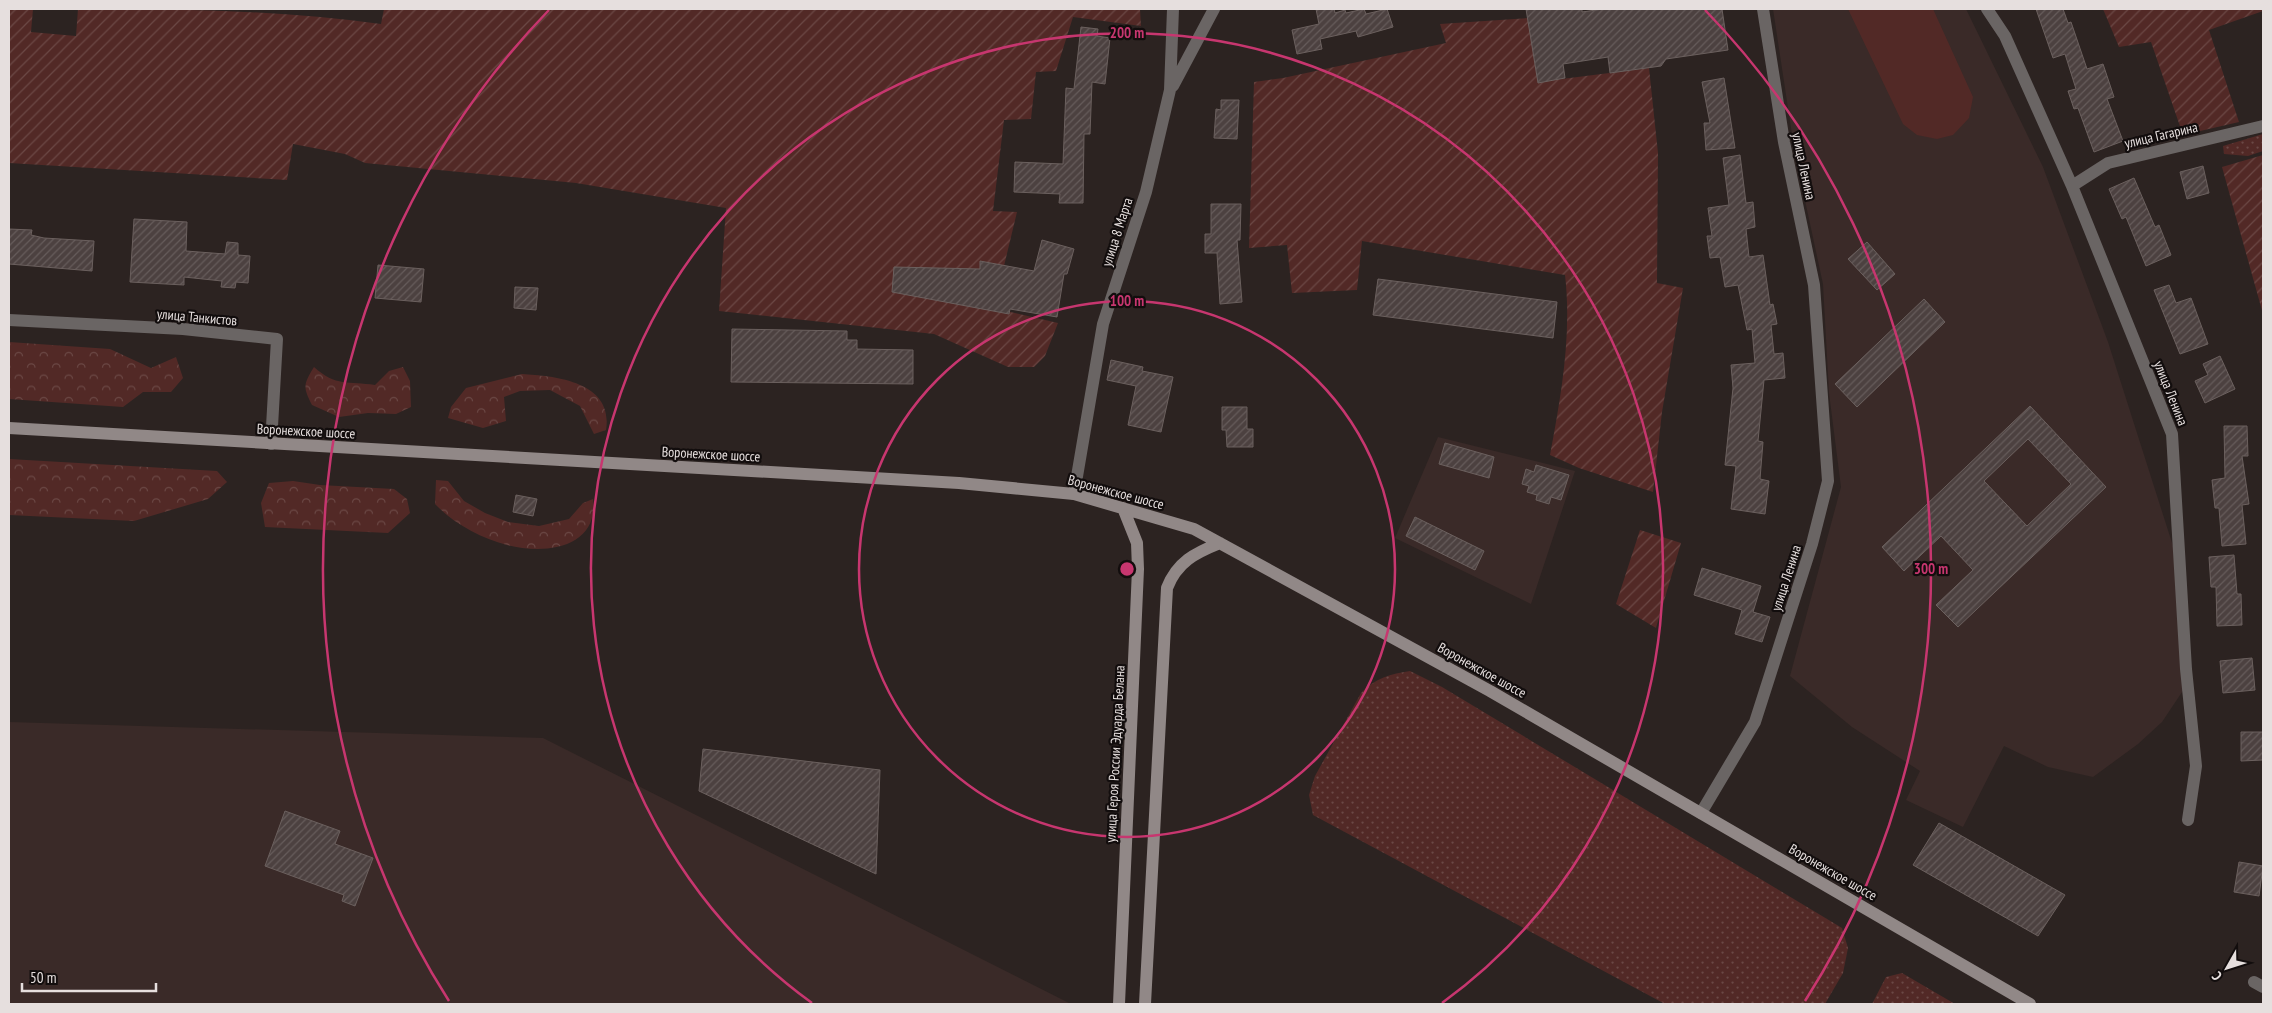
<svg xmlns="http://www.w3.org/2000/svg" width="2272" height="1013" font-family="'PT Sans Narrow',sans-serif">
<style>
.built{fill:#3a2a28}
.grass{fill:url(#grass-dots)}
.forest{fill:url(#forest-crowns)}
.park{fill:#522926}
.garden{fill:url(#garden-furrows)}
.building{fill:url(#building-hatch);stroke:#6b605e;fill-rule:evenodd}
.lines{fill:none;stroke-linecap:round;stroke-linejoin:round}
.street{stroke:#6a6564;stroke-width:12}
.secondary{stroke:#918887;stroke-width:12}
.ring{fill:none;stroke:#c7366f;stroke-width:2.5}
.labels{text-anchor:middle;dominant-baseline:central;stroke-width:4.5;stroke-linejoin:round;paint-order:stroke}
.street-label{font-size:14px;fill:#e6dfde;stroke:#120d0d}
.centre{fill:#c7366f;stroke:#120d0d;stroke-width:2.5}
.ring-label{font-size:15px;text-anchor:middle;font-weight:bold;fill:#c7366f;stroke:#120d0d;stroke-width:4.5;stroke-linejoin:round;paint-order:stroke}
</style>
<defs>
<pattern id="grass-dots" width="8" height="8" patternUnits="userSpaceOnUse" patternTransform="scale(1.25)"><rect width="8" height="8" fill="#522926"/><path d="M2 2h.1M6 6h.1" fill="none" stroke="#6b4845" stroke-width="1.8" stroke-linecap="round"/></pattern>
<pattern id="forest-crowns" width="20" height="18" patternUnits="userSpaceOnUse" patternTransform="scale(1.25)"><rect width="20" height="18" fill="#522926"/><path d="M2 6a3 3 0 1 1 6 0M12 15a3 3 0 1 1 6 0" fill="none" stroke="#6b4845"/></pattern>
<pattern id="garden-furrows" width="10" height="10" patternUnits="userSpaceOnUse" patternTransform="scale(1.25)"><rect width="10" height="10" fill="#522926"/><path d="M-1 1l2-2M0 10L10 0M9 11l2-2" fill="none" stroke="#6b4845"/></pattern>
<pattern id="building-hatch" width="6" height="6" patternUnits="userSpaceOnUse" patternTransform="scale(1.25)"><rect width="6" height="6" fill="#4c4140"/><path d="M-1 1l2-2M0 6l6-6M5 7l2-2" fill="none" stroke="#665c5b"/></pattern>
</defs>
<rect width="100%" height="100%" fill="#2c2321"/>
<path class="built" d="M1773 9H1966L2043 167 2108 342 2173 546 2184 689 2162 722 2138 744 2093 777 2048 767 2004 746 1963 827 1906 800 1920 771 1852 727 1790 676 1841 487 1829 393 1823 284 1795 154Z
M1438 437 1575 471 1531 604 1395 538Z
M9 722 543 738 1071 1004H9Z"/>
<path class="grass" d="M2263 134V151L2248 156 2224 154 2223 146Z
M1410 671 1442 687 1842 928 1848 948 1843 973 1825 1004H1665L1313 815 1309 795 1315 776 1361 693C1375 678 1391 674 1410 671Z
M1902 973 1955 1004H1872L1886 977Z"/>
<path class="forest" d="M9 342 110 349 151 368 176 357 183 378 171 392H143L123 407 9 399Z
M314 367C336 387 348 381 375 385L389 371 403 367 410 381 411 407 396 414 368 413 339 417 312 405C303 387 303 385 314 367Z
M522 374C556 376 614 382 606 430L594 434 580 406 550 390 520 391 504 397 506 421 483 428 448 418 451 407 466 388Z
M9 459 217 471 227 482 208 499 134 521 9 515Z
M436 480 448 481 464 501 485 513 508 522 539 526 569 519 583 503 593 499C599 548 545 555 507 545 481 538 454 524 435 504Z
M293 481 320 485 394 489 407 499 410 513 388 533 265 527 261 503 269 483Z"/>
<path class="park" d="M1848 9H1933L1973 97 1969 118 1953 135 1937 139 1917 135 1903 124Z"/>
<path class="garden" d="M9 9H33L31 32 76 36 78 9C180 9 281 10 381 24L384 9H1140L1141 26 1073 17 1056 71 1036 72 1031 119 1004 120 993 211 1017 212 1004 266 998 309 1058 323 1045 356 1034 367H1008L934 334 719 311 726 208 576 183 365 163 345 154 293 144 287 180 9 163Z
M2103 9H2263V11L2209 30 2239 122 2183 135 2151 42 2119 47Z
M1528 18 1538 82 1649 68 1658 153 1657 283 1683 288 1662 412 1653 492 1579 468 1550 455C1561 396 1572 335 1565 275L1362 241 1357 290 1292 293 1287 245 1249 248 1254 82 1283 78 1446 43 1440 24Z
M2263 155V314L2222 167Z
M1640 530 1681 543 1656 628 1616 604Z"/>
<path class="building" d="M1316 9H1334L1335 13 1345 10 1346 13 1364 9 1366 14 1387 9 1393 27 1358 37 1356 31 1320 39 1322 49 1297 54 1292 30 1319 24Z
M1526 9H1582V12L1603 9H1722L1728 50 1666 59 1661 66 1610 73 1608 57 1563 64 1565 78 1538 83Z
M2036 9H2063L2068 23 2071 22 2087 69 2103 64 2114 97 2107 99 2123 141 2094 152 2078 108 2074 109 2068 91 2076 89 2065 54 2053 58Z
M1081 27 1098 29 1097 36 1110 38 1105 84 1092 82 1090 134H1084L1083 203H1059L1060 194 1014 192 1015 162 1063 164 1066 88 1074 89Z
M1724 78 1735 148 1706 150 1704 123H1710L1702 82Z
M1221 100H1239L1237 139 1214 138 1216 109 1221 110Z
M1740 155 1746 203 1753 202 1755 227 1746 229 1749 257 1763 255 1770 305 1773 304 1777 324 1771 325 1774 354 1783 353 1785 378 1764 380 1758 441 1763 442 1760 479 1769 481 1765 514 1731 509 1736 466 1725 465 1733 388 1731 365 1755 363 1752 329 1747 330 1738 285 1725 287 1720 257 1710 258 1707 236H1712L1708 208 1729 205 1723 158Z
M2203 166 2209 193 2187 199 2180 172Z
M2134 178 2155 227 2159 225 2171 255 2146 266 2126 217 2122 219 2109 189Z
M1211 204H1241L1240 240H1237L1242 302 1220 304 1217 253H1205V234H1211Z
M134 219 187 222 186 251 225 254 227 242 238 243V255L250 256 248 283 236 282 235 288 221 287 222 281 184 277V285L130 282Z
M9 229 32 230 31 235 44 238 94 241 92 271 9 264Z
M1042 240 1074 249 1067 274H1064L1057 317 1010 309 1009 314 892 292 894 267 980 269V261L1034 271Z
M1867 242 1895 274 1877 290 1848 259Z
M378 265 424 269 421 302 375 298Z
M1378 279 1557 302 1553 338 1373 315Z
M2169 285 2176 303 2191 298 2208 344 2180 354 2154 290Z
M515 287 538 288 536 310 514 308Z
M1924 299 1945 322 1857 407 1835 384Z
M732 329 847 331V340H857V349L913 350V384L731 382Z
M2220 356 2235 389 2205 403 2195 381 2208 375 2203 364Z
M1111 360 1143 367 1142 371 1173 377 1161 432 1128 425 1136 386 1107 380Z
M2030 406 2106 487 1958 627 1936 605 1973 570 1941 536 1904 571 1882 547ZM2028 439 2071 484 2027 526 1984 481Z
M1222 407H1247V429H1253V447H1227L1226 430H1222Z
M2224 426H2247L2248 456H2242L2249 504 2242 505 2246 544 2222 546 2219 508H2215L2212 480 2225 478Z
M1445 443 1494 457 1489 478 1439 464Z
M1536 465 1569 475 1561 500 1551 497 1549 504 1536 500 1537 495 1527 492 1529 486 1522 484 1526 469 1534 472Z
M516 495 537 499 533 516 513 512Z
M1415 517 1484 551 1475 570 1406 536Z
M2234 555 2237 594H2241L2242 625 2217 626 2216 587H2211L2209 557Z
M1702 568 1761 586 1753 612 1770 617 1762 642 1735 634 1742 610 1694 595Z
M2252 658 2255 690 2223 693 2220 661Z
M2241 732H2263V760L2241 761Z
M703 749 880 770 876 874 699 791Z
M285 811 340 831 335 844 373 858 355 906 342 901 344 895 265 866Z
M1939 823 2065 895 2038 936 1913 865Z
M2239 862 2263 866 2259 896 2234 892Z"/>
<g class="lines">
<path class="street" d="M1987 9 2005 36 2072 186 2172 434 2186 669 2196 766 2188 820
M1173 86 1214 9
M2072 186 2108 163 2263 126
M9 320 183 329 277 339 271 444
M1074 494 1103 324 1146 192 1170 90 1173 9
M1701 813 1755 722 1812 544 1828 481 1814 285 1784 142 1763 9
M2254 982 2263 987"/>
<path class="secondary" d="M9 428 959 483 1074 494 1194 529 1490 691 2030 1004
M1119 1004 1138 569 1137 543 1123 508
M1145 1004 1167 588C1177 562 1195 553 1220 543"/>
</g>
<g class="ring">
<circle cx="1127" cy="569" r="268"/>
<path d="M812 1003A536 536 0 1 1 1442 1003"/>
<path d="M449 1001A804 804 0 0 1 549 10M1705 10A804 804 0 0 1 1805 1001"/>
</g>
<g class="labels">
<g class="street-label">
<text transform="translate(2161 135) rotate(-13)">улица Гагарина</text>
<text transform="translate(1804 166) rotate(78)">улица Ленина</text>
<text transform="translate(1117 232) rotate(-72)">улица 8 Марта</text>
<text transform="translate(197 317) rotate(5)">улица Танкистов</text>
<text transform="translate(2171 393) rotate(68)">улица Ленина</text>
<text transform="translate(306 431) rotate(3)">Воронежское шоссе</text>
<text transform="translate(711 454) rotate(3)">Воронежское шоссе</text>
<text transform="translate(1116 492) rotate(15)">Воронежское шоссе</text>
<text transform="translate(1786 578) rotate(-72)">улица Ленина</text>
<text transform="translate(1482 670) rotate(29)">Воронежское шоссе</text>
<text transform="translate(1115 754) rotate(-87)">улица Героя России Эдуарда Белана</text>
<text transform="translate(1833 872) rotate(30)">Воронежское шоссе</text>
</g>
</g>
<circle cx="1127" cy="569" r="8" class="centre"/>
<g class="ring-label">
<text x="1127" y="38">200 m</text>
<text x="1127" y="306">100 m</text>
<text x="1931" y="574">300 m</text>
</g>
<rect width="2272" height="1013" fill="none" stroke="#e6dfde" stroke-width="20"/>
<g transform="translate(2227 968) rotate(231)" stroke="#120d0d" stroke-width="4" paint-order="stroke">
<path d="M0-4L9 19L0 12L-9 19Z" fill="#e6dfde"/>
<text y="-8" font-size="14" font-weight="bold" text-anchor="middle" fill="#e6dfde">С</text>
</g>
<path d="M22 983v8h134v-8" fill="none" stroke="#e6dfde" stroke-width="2.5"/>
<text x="30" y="983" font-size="15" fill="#e6dfde" stroke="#120d0d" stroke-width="4" paint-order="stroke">50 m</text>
</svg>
